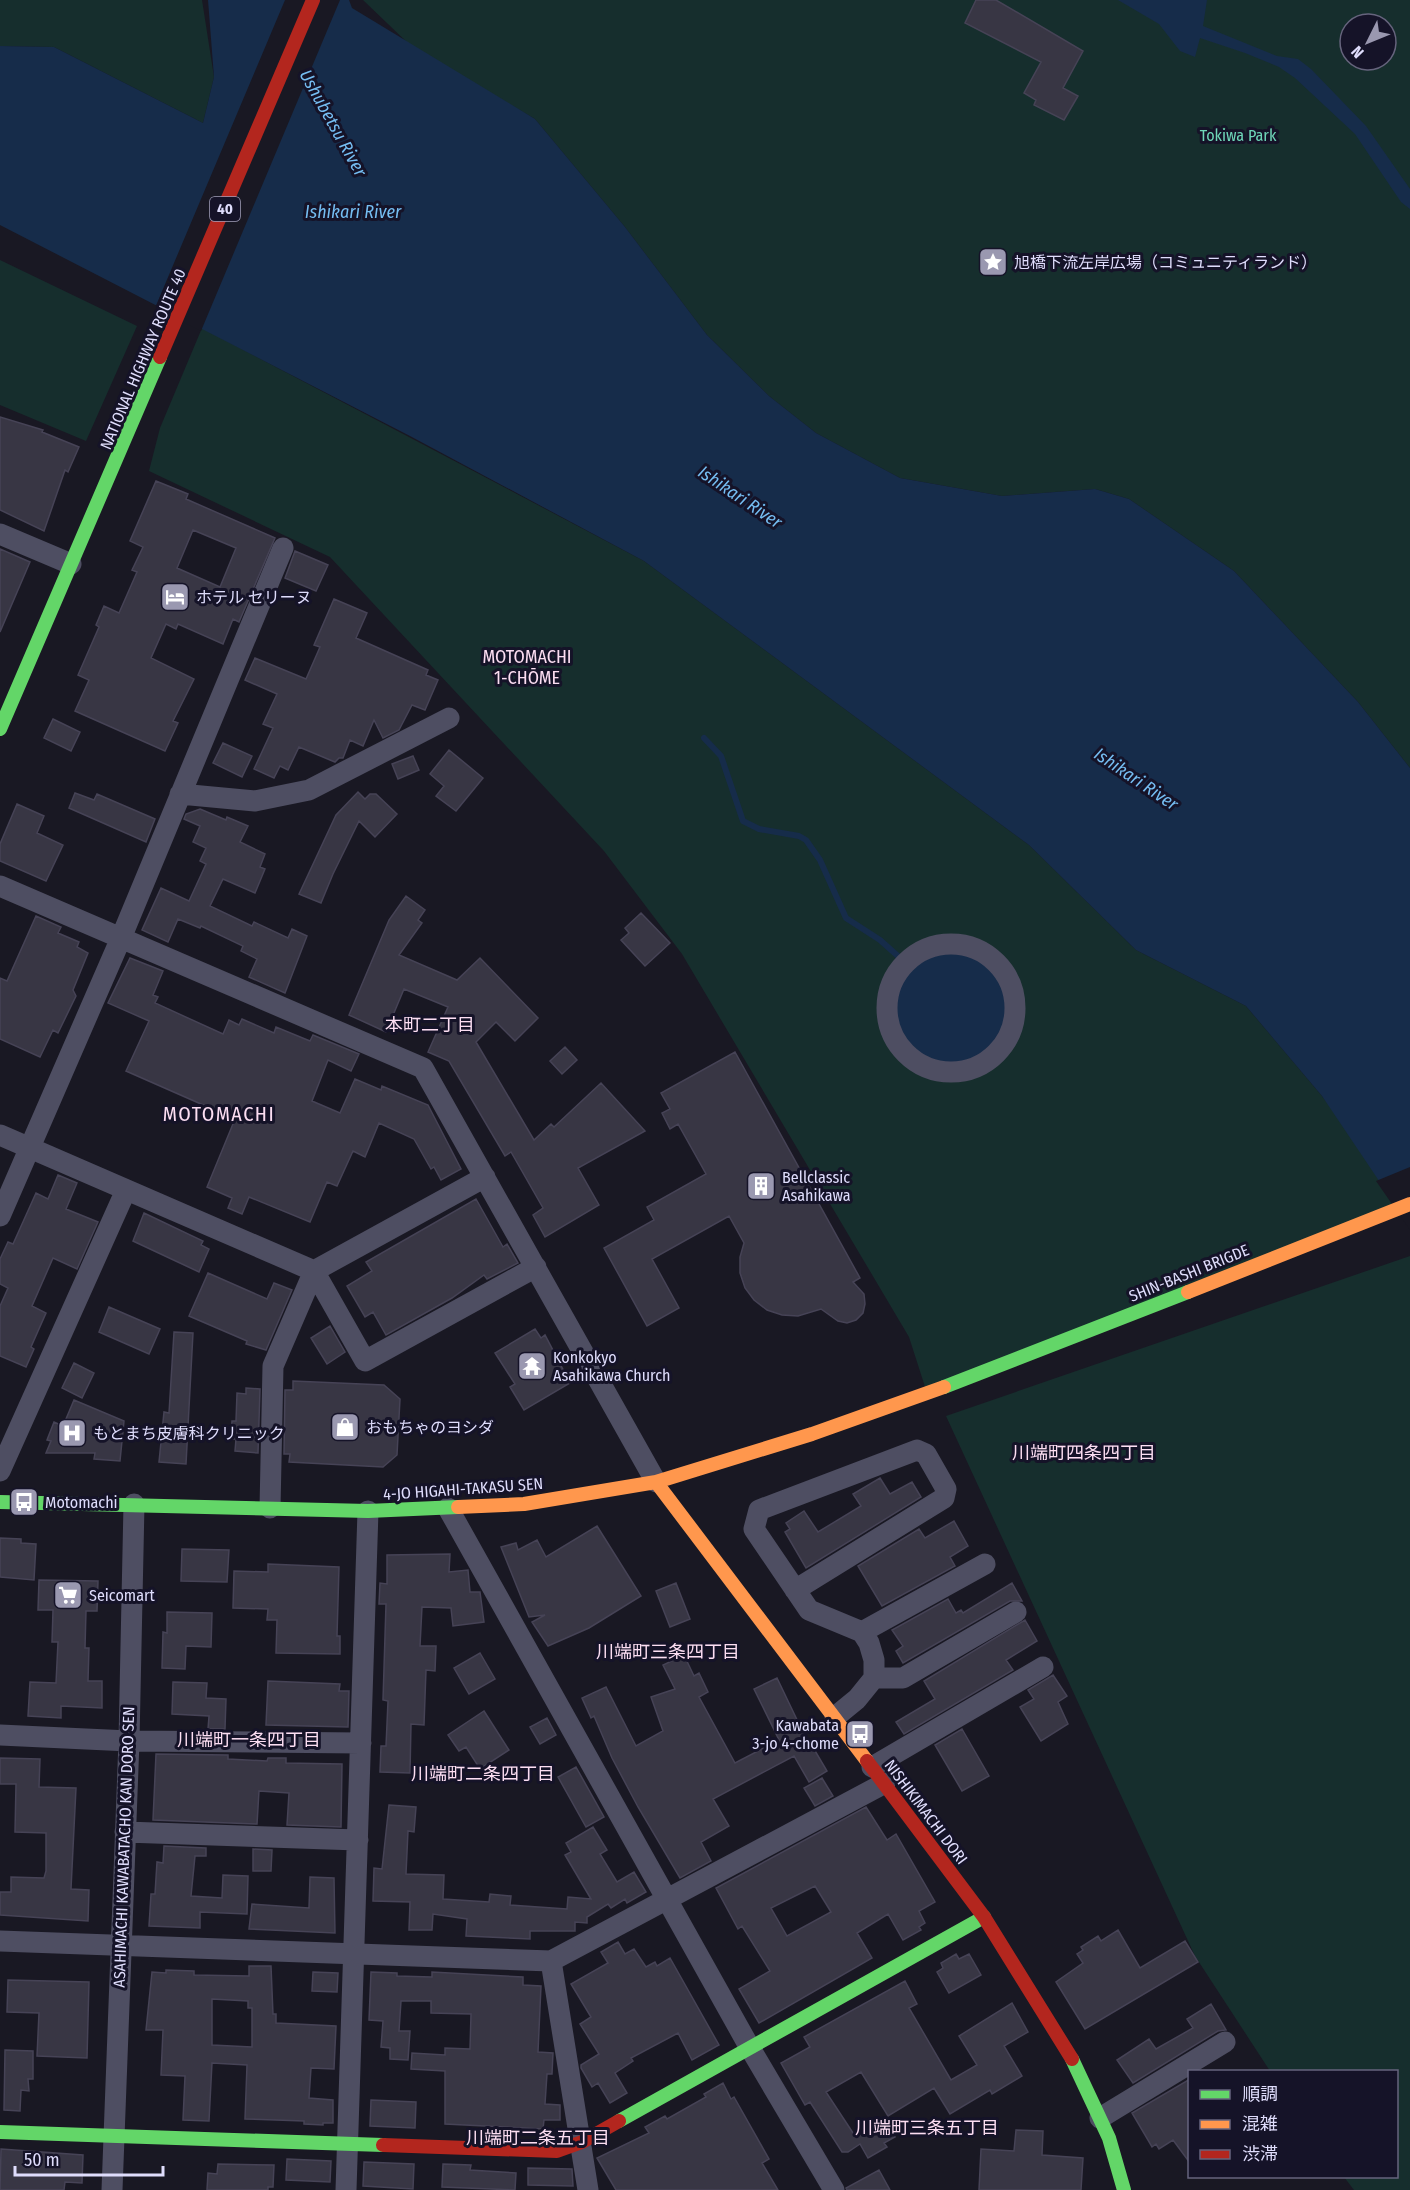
<svg xmlns="http://www.w3.org/2000/svg" width="1410" height="2190" font-family="'Fira Sans Condensed','Noto Sans JP',sans-serif">
<style>
.green{fill:#162e2d;fill-rule:evenodd}
.water{fill:#162c4a}
.pier{fill:#191823}
.lines{fill:none;stroke-linecap:round;stroke-linejoin:round}
.stream{stroke:#162c4a;stroke-width:6}
.building{fill:#383644;stroke:#464356;stroke-width:1.5;fill-rule:evenodd}
.street{stroke:#4e4e62;stroke-width:21}
.fast{stroke:#63d668;stroke-width:14}
.slow{stroke:#ff974d;stroke-width:14}
.jam{stroke:#b3261e;stroke-width:14}
.labels{text-anchor:middle;dominant-baseline:central;stroke-width:6;stroke-linejoin:round;paint-order:stroke}
.shield{fill:#151328;stroke:#a2a0bc;stroke-width:1.5}
.shield-label{font-size:15px;font-weight:bold;fill:#dfddfc}
.park-label{font-size:16px;fill:#6ed6b8;stroke:#151328}
.poi-label{font-size:16px;fill:#dfddfc;stroke:#151328;text-anchor:start}
.street-label{font-size:16px;fill:#dfddfc;stroke:#151328}
.water-label{font-size:18px;font-style:italic;fill:#75bdf2;stroke:#151328}
.neighbourhood-label{font-size:18px;fill:#fcdef2;stroke:#151328}
.quarter-label{font-size:20px;letter-spacing:1.5px;fill:#fcdef2;stroke:#151328}
</style>
<rect width="100%" height="100%" fill="#191823"/>
<path class="green" d="M0 0H202L214 77 203 123 54 47 0 46Z
M363 0H1410V768L1358 702 1234 571 1129 499 1095 489 1002 496 900 478 816 433 769 396 707 335 625 227 535 119 412 47ZM1350 24H1386V60H1350Z
M0 260 137 326 86 441 0 405Z
M202 328 644 561 1029 845 1136 950 1246 1006 1322 1096 1406 1205 927 1393 909 1337 682 954 604 851 330 557 149 471 160 428Z
M1410 1256V2190H1354L1344 2177 1396 2176V2072L1270 2071 1195 1956 946 1416Z"/>
<path class="water" d="M208 0H349L352 8 535 119 625 227 707 335 769 396 816 433 900 478 1002 496 1095 489 1129 499 1234 571 1358 702 1410 768V1227L1322 1096 1246 1006 1136 950 1029 845 644 561 410 436 0 225V46L54 47 203 123 214 77Z
M1118 0H1207L1203 26 1277 56 1298 59 1311 69 1366 126 1410 189V209L1401 202 1355 134 1295 78 1279 67 1245 53 1200 38 1195 57 1180 51 1159 24Z
M894 1007a57 57 0 1 1 114 0a57 57 0 1 1-114 0Z"/>
<path class="pier" d="M285 0H340L201 331 155 308Z
M1410 1167V1230L1376 1181Z"/>
<g class="lines">
<path class="stream" d="M704 738 721 756 743 821 759 829 799 836 806 840 820 860 846 918 880 940 899 957"/>
</g>
<path class="building" d="M976 0H996L1083 51 1063 88 1078 96 1064 120 1034 105 1036 100 1024 93 1041 62 965 23Z
M0 417 43 430 42 432 79 447 68 472 65 470 44 531 0 510Z
M156 481 188 494 186 499 275 538 239 622 233 619 223 644 178 624 176 629 166 624 151 658 194 679 173 721 178 723 165 751 75 711 89 680 78 675 99 627 96 625 104 606 119 613 137 572 132 570 143 547 130 541ZM193 530 236 548 220 587 177 568Z
M0 549 30 562 0 632Z
M295 551 328 565 316 591 285 578Z
M334 599 367 613 356 638 428 670 426 675 438 680 425 710 412 705 399 730 383 738 374 720 363 746 350 740 343 758H339L335 762 299 747 288 770 280 766 274 778 254 769 273 728 263 724 277 694 245 680 255 658 306 679 320 647 314 645Z
M53 719 80 732 71 751 44 738Z
M223 743 252 756 242 777 213 763Z
M449 750 483 778 456 811 436 796 444 786 430 774Z
M413 756 419 770 398 779 392 764Z
M358 792 365 799 370 794H376L397 814 375 837 359 821 333 874 321 903 299 894 336 815Z
M75 793 94 800 97 794 155 819 146 842 69 808Z
M17 804 44 816 37 833 63 845 46 881 0 861V844Z
M200 809 226 820 227 817 248 826 240 842 265 854 260 867 265 869 255 893 223 879 210 906 252 926 254 922 288 938 292 929 307 936 285 993 249 977 257 959 241 951 243 946 201 926 200 928 178 919 168 942 142 930 161 888 189 901 206 864 200 861 206 848 193 842 200 826 184 819 186 814Z
M406 896 425 910 418 920 422 923 399 955 457 980 480 958 538 1018 515 1041 496 1022 476 1042 534 1140 551 1124 554 1127 601 1083 645 1131 578 1168 599 1205 545 1237 533 1215 543 1208 511 1152 505 1156 449 1061 428 1052 448 1007 404 989 386 1032 349 1015 389 920Z
M641 913 670 943 645 966 621 940 629 933 625 928Z
M36 916 61 927 58 933 79 942 77 947 88 953 73 990 76 996 58 1033 53 1030 40 1057 0 1039V978L7 981Z
M130 958 163 971 153 995 158 997 155 1003 223 1034 229 1020 239 1025 242 1019 274 1033 276 1027 310 1041 313 1035 359 1054 351 1071 328 1060 312 1101 340 1113 355 1079 381 1090 382 1086 428 1105 461 1169 441 1180 434 1167 431 1169 414 1139 379 1123 365 1157 353 1151 337 1186 327 1182 310 1222 249 1197 242 1214 228 1208 232 1198 207 1187 235 1119 126 1071 149 1021 108 1003Z
M565 1047 577 1060 562 1074 550 1061Z
M735 1052 860 1278 853 1282 864 1294 865 1304 863 1313 856 1320 847 1323 838 1321 821 1309 798 1316 782 1315 767 1310 754 1300 745 1288 740 1273V1257L744 1243 729 1216 652 1259 679 1308 647 1326 604 1248 654 1220 647 1207 706 1174 678 1124 670 1129 662 1113 670 1109 661 1093Z
M58 1175 77 1183 66 1209 98 1222 77 1269 53 1258 32 1306 46 1313 31 1347 34 1349 26 1367 0 1356V1306L8 1288 0 1284V1259L8 1242 13 1244 36 1193 48 1199Z
M476 1199 503 1247 507 1244 518 1263 487 1279 484 1275 452 1298 386 1335 373 1312 365 1317 347 1286 372 1271 366 1262Z
M144 1213 203 1241 201 1245 209 1249 199 1272 133 1241Z
M208 1273 267 1299 274 1283 292 1290 266 1350 246 1344 247 1341 189 1316Z
M109 1307 160 1329 149 1354 99 1332Z
M330 1326 345 1352 327 1364 311 1338Z
M535 1329 541 1338 545 1335 570 1383 524 1410 510 1387 515 1384 495 1353Z
M174 1332 193 1333 186 1464 159 1462 164 1412 169 1413Z
M74 1363 94 1373 82 1398 62 1388Z
M293 1381 384 1385 400 1399 397 1455 383 1467 289 1462 290 1454H284L285 1390H293Z
M246 1388 260 1389 258 1453 235 1451 236 1439H231L232 1421H236L237 1393 246 1394Z
M74 1400 124 1421 120 1461 94 1459 95 1453H46L51 1441 47 1440 54 1422 63 1426Z
M880 1478 890 1494 912 1482 921 1497 806 1568 785 1532 790 1529 786 1523 804 1511 818 1532 861 1506 853 1494Z
M954 1521 968 1546 950 1557 955 1566 882 1606 858 1566 919 1529 925 1538Z
M597 1526 641 1596 589 1628 548 1646 532 1622 545 1615 529 1617 501 1547 516 1543 518 1550 537 1540 546 1557Z
M0 1538 21 1539V1543L36 1544 34 1580 0 1577Z
M182 1549 229 1550 227 1582 181 1581Z
M450 1554 449 1572 468 1570 470 1592H480L484 1622 453 1626 451 1608 422 1607 420 1646H436L435 1671 426 1670 424 1725 411 1724 410 1773 380 1772 381 1746H386L388 1701 383 1700 386 1604H379L380 1583 387 1584V1555Z
M268 1564 339 1567 337 1636H340V1654L276 1653 277 1620H267L268 1609 233 1608 234 1571 268 1572Z
M39 1580 98 1581 97 1611H86L85 1648H89L88 1681H102V1708L61 1706V1718L28 1716 30 1682 56 1683 58 1642H52L53 1610H38Z
M676 1583 690 1619 670 1627 656 1591Z
M1012 1583 1022 1601H1010L903 1663 896 1651 903 1646 892 1630 948 1599 956 1613 961 1610 963 1613Z
M167 1612 212 1613 211 1647 186 1646 185 1669 162 1668 163 1632 167 1633Z
M1025 1620 1037 1641 1006 1660 1013 1670 904 1734 896 1722 935 1699 924 1681Z
M480 1653 495 1679 469 1694 454 1668Z
M684 1655 694 1676 699 1673 708 1692 699 1697 735 1763 779 1740 754 1689 777 1678 812 1751 814 1749 827 1771 809 1782 794 1756 713 1799 729 1826 701 1842 711 1861 680 1878 638 1807 612 1758 594 1716 591 1718 582 1698 606 1687 636 1746 663 1731 651 1697 675 1689 663 1665Z
M1053 1675 1067 1696 1058 1702 1068 1724 1041 1741 1020 1707 1034 1699 1028 1690Z
M268 1681 340 1684 339 1691H349L348 1727 266 1725Z
M173 1682 207 1683 206 1698 226 1699 225 1729H208L209 1716 172 1714Z
M484 1711 509 1750 480 1769 466 1747 459 1751 448 1735Z
M547 1718 556 1735 540 1744 530 1727Z
M962 1729 989 1776 962 1791 935 1745Z
M156 1754 228 1755V1759L267 1761 268 1758H286V1763L342 1764 341 1827 287 1825 289 1793 259 1791 257 1824 153 1820Z
M0 1758 40 1759 39 1787 76 1788 71 1889 89 1890 88 1921 0 1915V1892H11V1877L44 1878 46 1871V1833L15 1832 16 1784H0Z
M576 1767 604 1817 586 1827 558 1777Z
M822 1778 833 1796 815 1806 804 1788Z
M389 1805 416 1807 414 1832 408 1831 406 1874 444 1875 443 1899 489 1902 490 1894 511 1896 510 1905 567 1909 568 1897 591 1899 565 1855 571 1852 566 1843 593 1827 607 1850 600 1854 617 1882 634 1872 646 1892 627 1903 625 1899 611 1908 608 1904 587 1917V1923L575 1922V1931H530V1939L466 1936 467 1919 433 1914 432 1930H409L410 1902 373 1901 374 1868 382 1869Z
M866 1807 887 1840 896 1834 935 1902 919 1911 925 1923 919 1927 921 1930 903 1940 888 1914 857 1933 872 1958 759 2023 739 1989 770 1971 742 1926 738 1929 716 1888ZM815 1886 831 1912 787 1936 771 1908Z
M164 1846 206 1848V1856H195L191 1896 222 1898 223 1875 248 1876 247 1914 200 1912V1928L149 1926 151 1894H155L157 1862 163 1863Z
M253 1849 272 1850 271 1871H253Z
M310 1877 334 1878 335 1933 249 1929 252 1904 309 1908Z
M1118 1930 1140 1968 1185 1941 1198 1962 1085 2029 1056 1982 1083 1963 1077 1954 1083 1950 1081 1947 1098 1936 1101 1941Z
M618 1942 625 1954 634 1949 646 1967 655 1962 657 1966 670 1958 719 2045 692 2060 678 2033 631 2058 633 2061 615 2073 627 2093 610 2103 598 2083 592 2087 581 2068V2065L599 2054 580 2024 591 2017 571 1984 608 1963 601 1952Z
M956 1954 959 1959 969 1954 981 1975 949 1993 937 1972 943 1968 941 1963Z
M249 1966H271L273 2014H276V2023L336 2026 334 2069 311 2068 309 2098 333 2100V2123H323V2125L304 2124V2121L245 2119 247 2065 212 2063 209 2121 183 2120 185 2076 161 2075 163 2030H146L152 1972 166 1973V1970L194 1971V1975L249 1976ZM212 1999 248 2001V2008H252V2047L212 2045Z
M313 1972 338 1973 337 1992 312 1991Z
M371 1972 397 1973V1976L432 1977V1972L523 1977V1985L541 1986 538 2052 553 2053 552 2074H547L545 2104 560 2105V2120H544L543 2129 445 2124V2071L411 2069 412 2053 445 2055V2048L470 2049 471 2014 431 2013V2001H401L399 2031H410L408 2060 390 2059V2048L381 2047 383 2021 369 2020Z
M8 1980 89 1982 87 2058 37 2056 39 2013 7 2012Z
M905 1981 917 2004 909 2008 951 2080 977 2065 959 2036 1012 2003 1028 2032 1004 2046 1022 2076 992 2094 990 2090 950 2114 934 2088 888 2116 861 2072 826 2092 855 2136 885 2119 895 2137 884 2143 887 2147 868 2158 860 2144 848 2152H842L810 2102 805 2105 781 2063 810 2047 804 2037Z
M1211 2004 1226 2030 1218 2031 1133 2083 1117 2060 1149 2039 1156 2049 1193 2028 1187 2019Z
M5 2050 33 2051V2079H28L29 2091 21 2090 20 2111 4 2110Z
M1190 2079V2163L1173 2140 1159 2149 1156 2144 1152 2147 1132 2113Z
M723 2083 731 2099 734 2097 769 2159 762 2163 778 2190H616L597 2158 649 2133 645 2127 665 2116 667 2119 706 2097 704 2094Z
M371 2100 416 2102 415 2128 370 2126Z
M1016 2130 1043 2131 1042 2155 1083 2158 1081 2190H979L981 2149 1014 2151Z
M1 2149 83 2155 82 2183 65 2182 64 2190H0Z
M287 2159 331 2161 330 2182 286 2180Z
M364 2162 414 2164 413 2189 363 2186Z
M218 2164 274 2165 273 2187H268V2190H207L208 2173 217 2174Z
M443 2164 471 2165 470 2170 516 2173 515 2190 442 2187Z
M528 2168 572 2169 573 2186 528 2185Z
M879 2170 890 2190H847L846 2188Z"/>
<g class="lines">
<path class="street" d="M0 534 71 564
M180 794 255 801 309 790 449 718
M0 886 423 1068 656 1482
M887 1008a64 64 0 1 1 128 0a64 64 0 1 1-128 0Z
M0 1135 314 1271 365 1361 536 1267
M0 1216 121 938 283 548
M0 1471 126 1190
M270 1508 273 1366 314 1271 485 1177
M448 1508 750 2048 834 2190
M795 1590 944 1498 946 1489 926 1454 917 1450 759 1510 754 1529 809 1610 862 1632 869 1643 874 1660V1678L857 1699 835 1717
M862 1632 985 1564
M874 1678H903L1016 1612
M0 1735 129 1741 361 1743
M872 1767 1043 1667
M125 1832 358 1840
M0 1941 551 1961 885 1783
M551 1961 588 2190
M1100 2118 1225 2042
M112 2190 129 1741 134 1504
M346 2190 368 1511"/>
<path class="fast" d="M0 729 160 357
M944 1387 1188 1292
M0 1502 368 1511 458 1507
M1072 2059 1109 2138 1124 2190
M619 2121 984 1917
M0 2132 383 2145"/>
<path class="slow" d="M1188 1292 1410 1204
M656 1482 867 1761
M458 1507 524 1504 656 1482 812 1434 944 1387"/>
<path class="jam" d="M160 357 313 0
M867 1761 984 1917 1072 2059
M383 2145 557 2151 582 2142 619 2121"/>
</g>
<defs>
<g id="sight-square" transform="scale(1.5)"><rect x="-9" y="-9" width="18" height="18" rx="4" fill="#9a98b0" stroke="#151328"/><path d="M0-6L1.8-2.2L6-1.7L2.9 1.2L3.7 5.4L0 3.3L-3.7 5.4L-2.9 1.2L-6-1.7L-1.8-2.2Z" fill="#fff"/></g>
<g id="hotel-square" transform="scale(1.5)"><rect x="-9" y="-9" width="18" height="18" rx="4" fill="#9a98b0" stroke="#151328"/><path d="M-6-4.5h1.5V1H6V5H4.5V3h-9V5H-6ZM-4 0a1.8 1.8 0 1 1 3.6 0ZM.5 0V-2.5h3Q6-2.5 6 0Z" fill="#fff"/></g>
<g id="building-square" transform="scale(1.5)"><rect x="-9" y="-9" width="18" height="18" rx="4" fill="#9a98b0" stroke="#151328"/><path d="M-4-6H4V6H1V3H-1V6H-4ZM-2.5-4.3h1.7v1.8h-1.7ZM.8-4.3h1.7v1.8H.8ZM-2.5-1h1.7V.8h-1.7ZM.8-1h1.7V.8H.8Z" fill="#fff"/></g>
<g id="temple-square" transform="scale(1.5)"><rect x="-9" y="-9" width="18" height="18" rx="4" fill="#9a98b0" stroke="#151328"/><path d="M0-6L5-2H3V0L6.5 2.5H4V6H1.5V3h-3V6H-4V2.5H-6.5L-3 0V-2H-5Z" fill="#fff"/></g>
<g id="shop-square" transform="scale(1.5)"><rect x="-9" y="-9" width="18" height="18" rx="4" fill="#9a98b0" stroke="#151328"/><path d="M-5-2.5h2.3a2.7 3.5 0 0 1 5.4 0H5L5.5 6h-11ZM-1.5-2.5h3a1.5 2.3 0 0 0-3 0Z" fill="#fff"/></g>
<g id="hospital-square" transform="scale(1.5)"><rect x="-9" y="-9" width="18" height="18" rx="4" fill="#9a98b0" stroke="#151328"/><path d="M-5-5h3v3.5h4V-5h3V5h-3V1.5h-4V5h-3Z" fill="#fff"/></g>
<g id="bus-square" transform="scale(1.5)"><rect x="-9" y="-9" width="18" height="18" rx="4" fill="#9a98b0" stroke="#151328"/><path d="M-5-6H5V4H4V6H2V4H-2V6H-4V4H-5ZM-3.5-4V0h7V-4ZM-3.5 1.2v1.5H-2V1.2ZM2 1.2v1.5H3.5V1.2Z" fill="#fff"/></g>
<g id="supermarket-square" transform="scale(1.5)"><rect x="-9" y="-9" width="18" height="18" rx="4" fill="#9a98b0" stroke="#151328"/><path d="M-6-5.5h2.5l.6 2H6L4.5 2H-2.5L-4.4-4H-6ZM-1.5 3.2a1.3 1.3 0 1 0 .1 0ZM3 3.2a1.3 1.3 0 1 0 .1 0Z" fill="#fff"/></g>
</defs>
<g fill-rule="evenodd">
<use href="#sight-square" x="993" y="262"/>
<use href="#hotel-square" x="175" y="597"/>
<use href="#building-square" x="761" y="1186"/>
<use href="#temple-square" x="532" y="1366"/>
<use href="#shop-square" x="345" y="1427"/>
<use href="#hospital-square" x="72" y="1433"/>
<use href="#bus-square" x="24" y="1502"/>
<use href="#supermarket-square" x="68" y="1595"/>
<use href="#bus-square" x="860" y="1734"/>
</g>
<g class="labels">
<rect class="shield" x="210" y="197" width="30" height="24" rx="4.5"/>
<g class="shield-label">
<text x="225" y="209">40</text>
</g>
<g class="park-label">
<text x="1238" y="135">Tokiwa Park</text>
</g>
<g class="poi-label">
<text x="1014" y="262">旭橋下流左岸広場（コミュニティランド）</text>
<text x="196" y="597">ホテル セリーヌ</text>
<text x="782" y="1177">Bellclassic<tspan x="782" dy="18">Asahikawa</tspan></text>
<text x="553" y="1357">Konkokyo<tspan x="553" dy="18">Asahikawa Church</tspan></text>
<text x="366" y="1427">おもちゃのヨシダ</text>
<text x="93" y="1433">もとまち皮膚科クリニック</text>
<text x="45" y="1502">Motomachi</text>
<text x="89" y="1595">Seicomart</text>
<text x="839" y="1725" text-anchor="end">Kawabata<tspan x="839" dy="18">3-jo 4-chome</tspan></text>
</g>
<g class="street-label">
<text transform="translate(143 359) rotate(-67)">NATIONAL HIGHWAY ROUTE 40</text>
<text transform="translate(1189 1273) rotate(-22)">SHIN-BASHI BRIGDE</text>
<text transform="translate(463 1489) rotate(-4)">4-JO HIGAHI-TAKASU SEN</text>
<text transform="translate(926 1812) rotate(53)">NISHIKIMACHI DORI</text>
<text transform="translate(124 1847) rotate(-88)">ASAHIMACHI KAWABATACHO KAN DORO SEN</text>
</g>
<g class="water-label">
<text transform="translate(333 123) rotate(61)">Ushubetsu River</text>
<text x="353" y="212">Ishikari River</text>
<text transform="translate(740 497) rotate(34)">Ishikari River</text>
<text transform="translate(1136 779) rotate(34)">Ishikari River</text>
</g>
<g class="neighbourhood-label">
<text x="527" y="657">MOTOMACHI<tspan x="527" dy="21">1-CHŌME</tspan></text>
<text x="430" y="1025">本町二丁目</text>
<text x="1084" y="1453">川端町四条四丁目</text>
<text x="668" y="1652">川端町三条四丁目</text>
<text x="249" y="1740">川端町一条四丁目</text>
<text x="483" y="1774">川端町二条四丁目</text>
<text x="927" y="2128">川端町三条五丁目</text>
<text x="538" y="2138">川端町二条五丁目</text>
</g>
<g class="quarter-label">
<text x="219" y="1114">MOTOMACHI</text>
</g>
</g>
<rect x="1188" y="2070" width="210" height="108" fill="#151328" stroke="#66647d" stroke-width="1.5"/>
<rect x="1200" y="2090" width="30" height="9" fill="#63d668" stroke="#66647d" stroke-width="1.5"/>
<text x="1242" y="2100" font-size="18" fill="#dfddfc">順調</text>
<rect x="1200" y="2120" width="30" height="9" fill="#ff974d" stroke="#66647d" stroke-width="1.5"/>
<text x="1242" y="2130" font-size="18" fill="#dfddfc">混雑</text>
<rect x="1200" y="2150" width="30" height="9" fill="#b3261e" stroke="#66647d" stroke-width="1.5"/>
<text x="1242" y="2160" font-size="18" fill="#dfddfc">渋滞</text>
<g transform="translate(1368 42) rotate(227)"><circle r="28" fill="#151328" stroke="#66647d" stroke-width="1.5"/>
<path d="M0-4.5L10 22L0 15L-10 22Z" fill="#9a98b0"/>
<text y="-9" font-size="16" font-weight="bold" text-anchor="middle" fill="#dfddfc">N</text>
</g>
<path d="M15 2166v9h148v-9" fill="none" stroke="#dfddfc" stroke-width="3"/>
<text x="24" y="2166" font-size="18" fill="#dfddfc" stroke="#151328" stroke-width="4.5" paint-order="stroke">50 m</text>
</svg>
